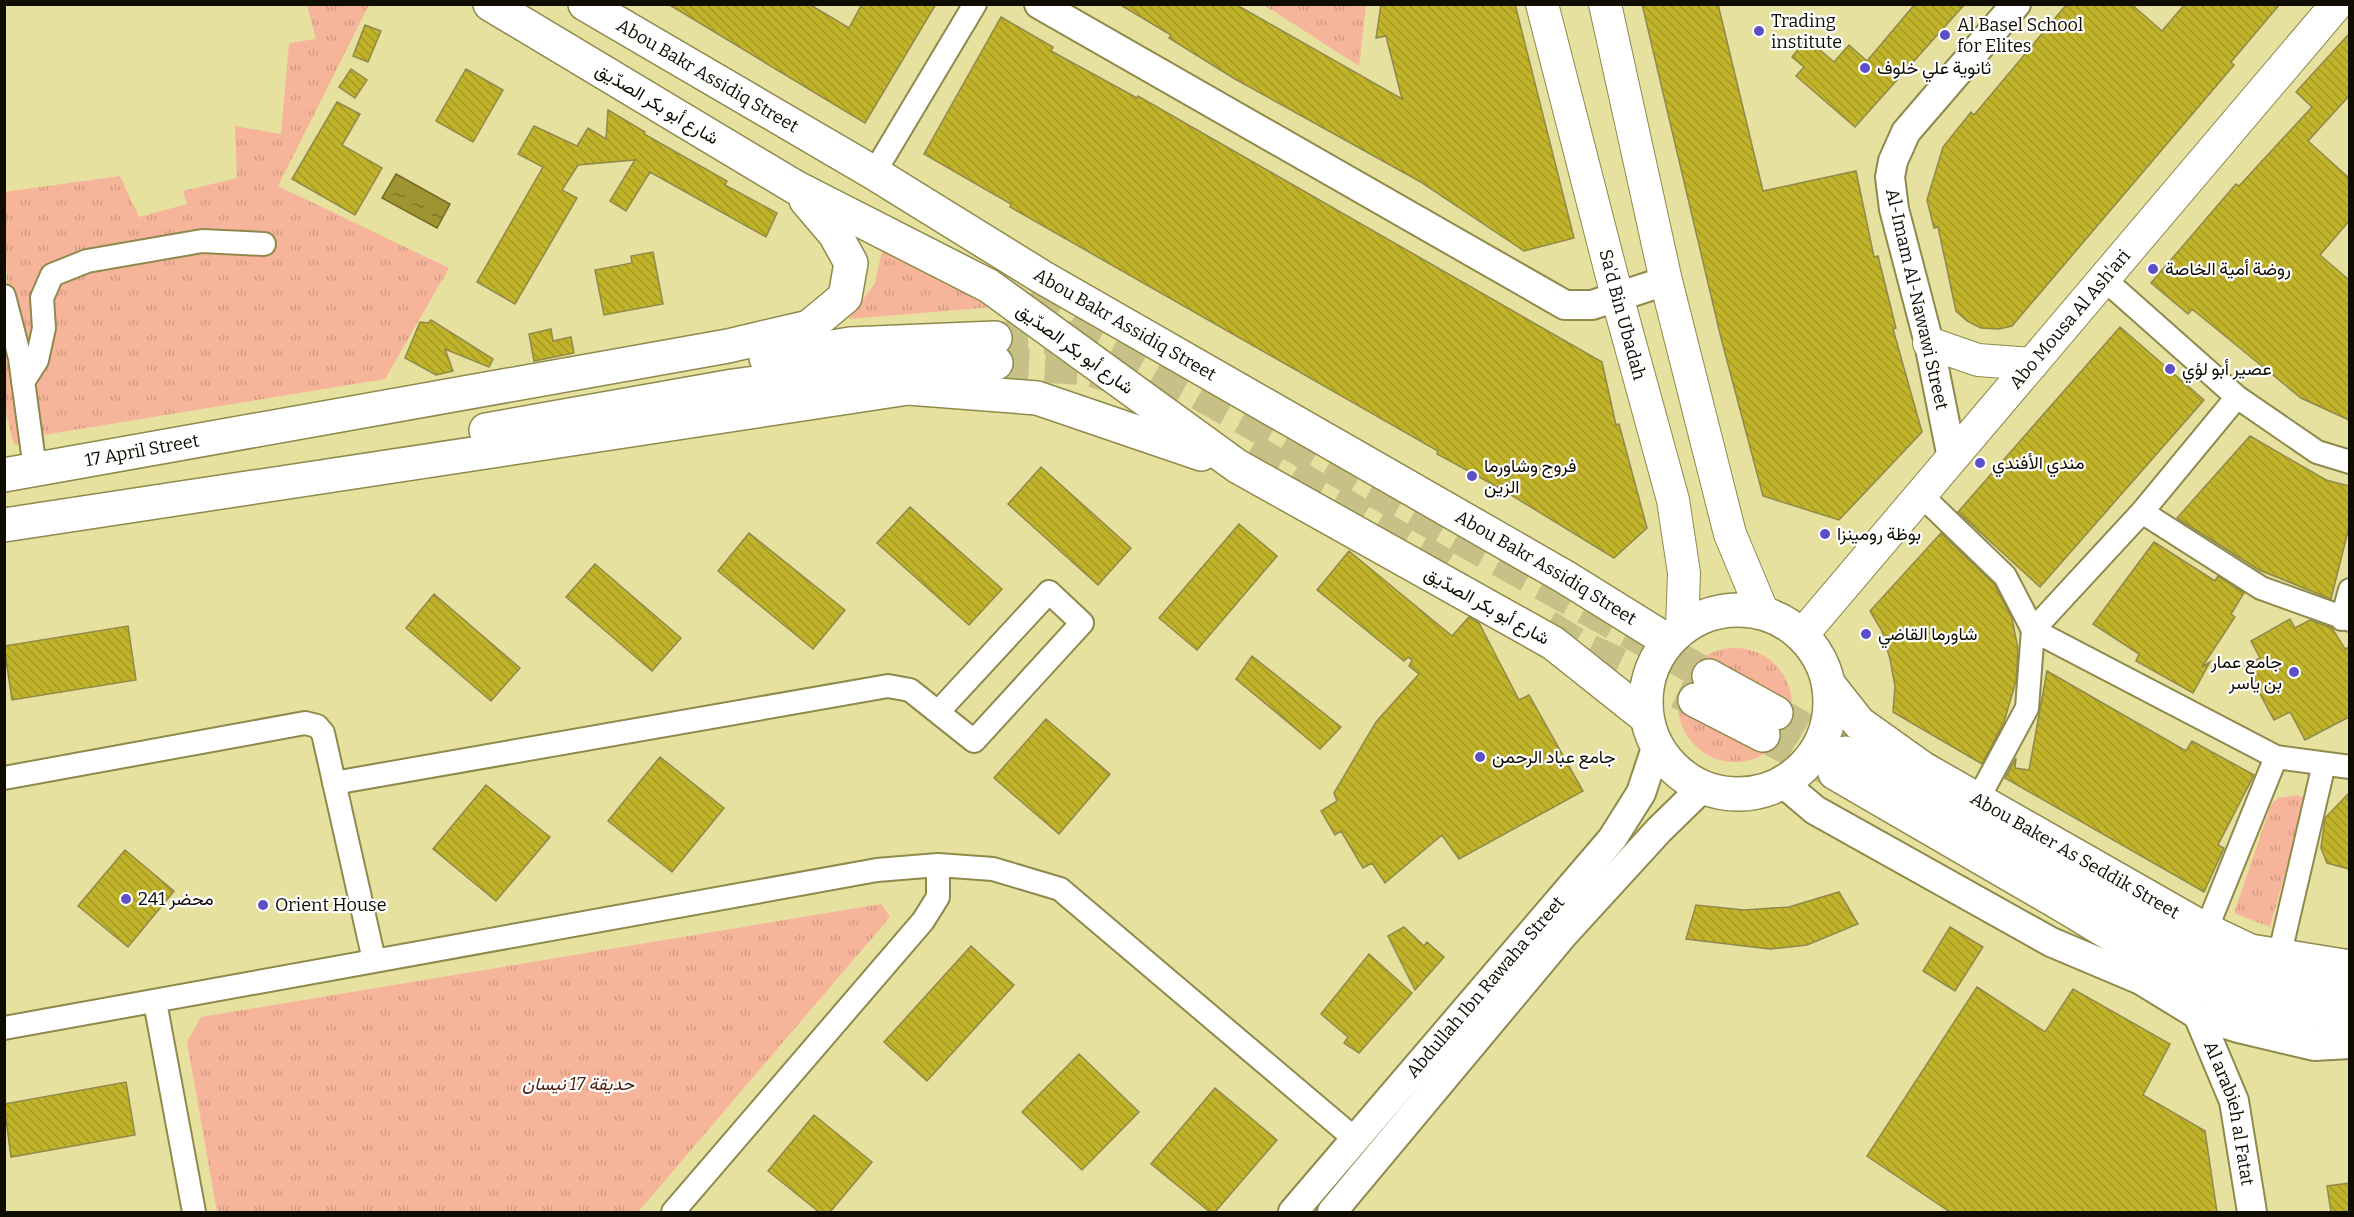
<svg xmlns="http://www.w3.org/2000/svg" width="2354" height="1217" font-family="Bitter,Vazirmatn,serif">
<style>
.grass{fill:url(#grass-tufts)}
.water{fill:url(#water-ripples);stroke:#736b23;stroke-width:1.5}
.building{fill:url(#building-back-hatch);stroke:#8f894b;stroke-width:1.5}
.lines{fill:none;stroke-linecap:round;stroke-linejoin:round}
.primary-tunnel{stroke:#c7c188;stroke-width:33;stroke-dasharray:33 16;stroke-linecap:butt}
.minor-casing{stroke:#8f894b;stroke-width:26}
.tertiary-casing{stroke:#8f894b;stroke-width:32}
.secondary-casing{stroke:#8f894b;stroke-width:34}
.primary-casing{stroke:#8f894b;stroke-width:36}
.minor{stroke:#fff;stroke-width:22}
.tertiary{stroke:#fff;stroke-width:28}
.secondary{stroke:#fff;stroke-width:32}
.primary{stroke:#fff;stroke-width:33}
.poi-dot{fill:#5d4fc7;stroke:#fff;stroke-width:2}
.labels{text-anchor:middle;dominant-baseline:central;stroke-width:4.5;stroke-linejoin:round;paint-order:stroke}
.poi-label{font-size:18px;fill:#0f0c00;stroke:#fff;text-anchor:start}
.street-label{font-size:18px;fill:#0f0c00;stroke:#fff}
.park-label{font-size:18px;font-style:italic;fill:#4b210d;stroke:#fff}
</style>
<defs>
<pattern id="grass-tufts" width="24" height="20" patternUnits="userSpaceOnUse" patternTransform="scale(1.5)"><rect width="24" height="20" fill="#f6b59a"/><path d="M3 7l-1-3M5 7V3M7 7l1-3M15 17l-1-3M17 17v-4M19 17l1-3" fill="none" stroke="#d29a83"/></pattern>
<pattern id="water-ripples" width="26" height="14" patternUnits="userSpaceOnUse" patternTransform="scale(1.5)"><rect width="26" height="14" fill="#9e9432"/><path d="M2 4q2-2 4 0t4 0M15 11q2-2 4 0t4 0" fill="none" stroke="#7f7728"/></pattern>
<pattern id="building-back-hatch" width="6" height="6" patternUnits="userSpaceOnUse" patternTransform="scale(1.5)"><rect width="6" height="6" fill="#c1b32a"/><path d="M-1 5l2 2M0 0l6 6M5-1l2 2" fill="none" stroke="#a59924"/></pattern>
</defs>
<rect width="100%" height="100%" fill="#e7e1a0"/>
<path class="grass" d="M307 5H369L278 186 449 268 385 379 37 436 7 281 4 192 120 176 139 217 187 204 183 191 237 178 235 126 281 134 289 43 316 39Z
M1264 5H1366L1359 66Z
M883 246 993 307 849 319 875 283Z
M4 299 26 444 14 445 5 409Z
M1678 705a57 57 0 1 1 114 0a57 57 0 1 1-114 0Z
M2297 795 2306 798 2270 927 2234 913 2271 805 2278 798Z
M881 904 890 917 638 1212H217L187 1042 201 1017Z"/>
<path class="water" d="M396 174 450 204 437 228 382 198Z"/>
<path class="building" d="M668 4H809L849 28 862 4H936L865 123Z
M1119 4H1235L1402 99 1386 36 1376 38 1381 4H1515L1574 238 1524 251 1419 181 1235 79 1169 38 1171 35Z
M1642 4H1718L1763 191 1856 171 1874 257 1878 256 1896 328 1893 329 1922 432 1839 520 1763 496 1721 338Z
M1915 4H1965L1855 127 1796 76 1804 67 1792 57 1807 39 1834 62 1849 45 1867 61Z
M2067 4H2131L2162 31 2185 4H2280L2231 62 2234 65 2012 326 1999 329 1981 328 1967 321 1956 311 1938 227 1934 228 1927 200 1943 147 1971 112 1974 115Z
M1001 17 1053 47 1051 51 1137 98 1138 96 1602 362 1616 425 1619 424 1647 528 1614 558 1503 490 1437 454 1438 451 1010 207 1011 204 924 154Z
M365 25 381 31 368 62 353 56Z
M2349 34V96L2308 141 2349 178V221L2320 255 2349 280V420L2301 398 2192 309 2188 314 2151 283 2236 184 2239 186 2312 107 2296 92Z
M351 69 367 80 355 98 339 87Z
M466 69 503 90 473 142 436 121Z
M337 102 360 114 342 145 382 168 355 215 292 179Z
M608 110 645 132 644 134 727 181 725 185 777 213 766 237 650 172 626 211 610 201 635 160 578 165 562 190 577 198 515 304 477 282 543 167 518 154 534 126 577 146 588 128 606 139Z
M653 252 663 304 604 315 595 270 632 263 631 256Z
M431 320 493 359 489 367 445 349 453 371 436 375 405 358 420 322 428 323Z
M2120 327 2204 400 2040 587 1958 512Z
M551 329 553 341 571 337 574 353 534 361 529 334Z
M2250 436 2326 480 2349 486V527L2331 599 2259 570 2177 518Z
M1041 467 1131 548 1098 585 1008 504Z
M910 507 1002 589 969 625 877 543Z
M1239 524 1277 556 1197 650 1159 618Z
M749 533 845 610 813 649 718 571Z
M1941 533 1994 584 2012 618 2018 649 2016 681 2004 722 1982 764 1893 712 1895 686 1890 659 1882 631 1870 611Z
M2154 542 2215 581 2218 576 2244 593 2231 614 2235 617 2202 667 2210 662 2193 693 2136 661 2139 654 2093 624Z
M1349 551 1452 636 1469 617 1479 623 1519 700 1529 695 1583 791 1459 859 1442 835 1385 883 1372 863 1363 868 1341 831 1335 835 1321 811 1337 801 1334 793 1376 722 1419 674 1409 666 1412 660 1408 657 1404 661 1317 590Z
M595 564 681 638 652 671 566 597Z
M434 594 520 668 491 701 406 628Z
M2290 619 2295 628 2310 620 2332 628 2345 649 2349 647V717L2305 740 2290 712 2274 720 2245 666 2260 658 2251 641Z
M128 626 136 680 12 700 4 646Z
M1252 656 1341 727 1320 749 1236 679Z
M2047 671 2186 751 2192 741 2254 775 2218 845 2224 848 2204 892 2005 778 2016 758 2015 768 2029 770Z
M1046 719 1110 774 1059 834 994 778Z
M660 757 724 808 672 872 608 821Z
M486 785 550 837 496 901 433 849Z
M2349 793V869L2327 863 2321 848 2325 818Z
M125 850 174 891 128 947 78 906Z
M1839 892 1858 924 1807 945 1770 949 1686 939 1696 905 1744 910 1789 907Z
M1404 927 1424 946 1427 942 1444 957 1415 990 1388 936Z
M1950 927 1983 947 1955 991 1923 971Z
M971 946 1014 985 927 1081 884 1042Z
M1369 954 1412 993 1359 1053 1344 1043 1348 1037 1321 1014Z
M1977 987 2045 1032 2073 989 2170 1044 2143 1095 2205 1131 2217 1212H1950L1867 1156Z
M1079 1054 1139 1112 1082 1170 1022 1112Z
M126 1082 135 1135 11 1157 4 1104Z
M1215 1088 1277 1140 1215 1212H1210L1151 1164Z
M814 1115 872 1162 830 1212H819L768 1171Z
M2349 1183V1212H2331L2327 1186Z"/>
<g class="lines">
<path class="primary-tunnel" d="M1028 299 1709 676
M995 338H1078
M996 363 1087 369 1116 378
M1251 449 1446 566
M1547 626 1576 644 1695 700
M1776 713 1846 753
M1763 735 1835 773"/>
<g class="minor-casing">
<path id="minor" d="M874 173 975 4
M2104 279 2237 397 2317 452 2350 462
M4 296 20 358 35 469
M23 382 37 360 44 328 42 298 52 275 87 261 202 241 264 244
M2237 397 2142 512 2033 630 2276 757 2350 767
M1921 495 2005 576 2033 630 2027 708 1977 801
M2142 512 2261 588 2350 620
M2342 619 2350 590
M4 778 305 723 317 726 323 733 374 960
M334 783 888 686 910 690 974 741 1082 623 1049 592 939 711
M2206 930 2276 757
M2279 957 2324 764
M155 1002 194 1212
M4 1028 877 870 938 865 993 869 1060 889 1355 1139
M673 1212 923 921 938 897V865"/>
</g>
<g class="tertiary-casing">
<g id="tertiary">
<path d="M1039 4 1565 305H1592L1666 281"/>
<path d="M1952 458 1929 343 1894 209 1890 177 1893 161 1906 132 2016 4"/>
<path d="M1783 783 1815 810 2051 942 2141 980 2198 1015 2238 1028 2314 1046 2350 1044"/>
<path id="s1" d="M2198 1015 2234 1101 2252 1212"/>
<path id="s2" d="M1293 1212 1612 839 1641 793 1656 748"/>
<path d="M1332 1212 1563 935 1659 830 1702 788"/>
</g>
</g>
<g class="secondary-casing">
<g id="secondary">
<path id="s3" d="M1542 4 1617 296 1673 500 1684 573 1682 628"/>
<path d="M1605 4 1666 281 1730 534 1763 613"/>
<path d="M1929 343 1978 360 2032 364"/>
<path id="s4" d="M1802 635 2337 4"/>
</g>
</g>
<g class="primary-casing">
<g id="primary">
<path d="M490 4 795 187 989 286 1237 466 1553 643 1646 717"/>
<path id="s5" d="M585 4 874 173 1042 277 1565 577 1668 641"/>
<path d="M766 358 850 344 995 338"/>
<path d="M486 430 733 386 918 361 996 363"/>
<path id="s6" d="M4 475 728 346 809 327 845 297 851 263 835 234 806 200"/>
<path d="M4 525 908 388 1037 398 1201 454"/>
<circle cx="1738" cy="702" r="92"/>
<path d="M1709 676 1776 713"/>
<path id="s7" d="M1829 685 1859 723 1922 768 2206 930 2250 951 2350 967"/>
<path d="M1695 700 1763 735"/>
<path d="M1846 753 2198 956 2267 984 2350 991"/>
<path d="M1835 773C1905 814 1976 855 2047 896 2139 949 2238 1022 2350 1016"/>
</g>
</g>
<use href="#minor" class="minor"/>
<use href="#tertiary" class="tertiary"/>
<use href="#secondary" class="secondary"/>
<use href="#primary" class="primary"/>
</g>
<g class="poi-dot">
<circle cx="1759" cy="31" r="6"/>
<circle cx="1945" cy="35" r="6"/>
<circle cx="1865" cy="68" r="6"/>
<circle cx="2153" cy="269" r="6"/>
<circle cx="2170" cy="369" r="6"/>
<circle cx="1980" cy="463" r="6"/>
<circle cx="1472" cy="476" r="6"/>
<circle cx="1825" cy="534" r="6"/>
<circle cx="1866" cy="634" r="6"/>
<circle cx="2294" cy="672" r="6"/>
<circle cx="1480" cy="757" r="6"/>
<circle cx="126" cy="899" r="6"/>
<circle cx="263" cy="905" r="6"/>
</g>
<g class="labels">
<g class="poi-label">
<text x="1771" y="21">Trading<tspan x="1771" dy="21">institute</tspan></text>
<text x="1957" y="25">Al Basel School<tspan x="1957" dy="21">for Elites</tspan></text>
<text x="1877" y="68">ثانوية علي خلوف</text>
<text x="2165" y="269">روضة أمية الخاصة</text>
<text x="2182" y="369">عصير أبو لؤي</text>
<text x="1992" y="463">مندي الأفندي</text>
<text x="1484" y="466">فروج وشاورما<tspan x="1484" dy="21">الزين</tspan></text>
<text x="1837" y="534">بوظة رومينزا</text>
<text x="1878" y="634">شاورما القاضي</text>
<text x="2282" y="662" text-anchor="end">جامع عمار<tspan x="2282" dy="21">بن ياسر</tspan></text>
<text x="1492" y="757">جامع عباد الرحمن</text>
<text x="138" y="899">محضر 241</text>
<text x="275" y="905">Orient House</text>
</g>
<g class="street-label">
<text stroke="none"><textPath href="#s5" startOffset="142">Abou Bakr Assidiq Street</textPath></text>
<text transform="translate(657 104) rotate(31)">شارع أبو بكر الصدّيق</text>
<text transform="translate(1917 299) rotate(77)">Al-Imam Al-Nawawi Street</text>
<text stroke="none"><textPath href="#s3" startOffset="321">Sa'd Bin Ubadah</textPath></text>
<text stroke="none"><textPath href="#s4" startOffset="414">Abo Mousa Al Ash'ari</textPath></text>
<text stroke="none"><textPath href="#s5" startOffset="628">Abou Bakr Assidiq Street</textPath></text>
<text transform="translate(1075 349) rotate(36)">شارع أبو بكر الصدّيق</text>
<text stroke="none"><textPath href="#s6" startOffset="140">17 April Street</textPath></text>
<text stroke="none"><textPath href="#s5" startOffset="1114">Abou Bakr Assidiq Street</textPath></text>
<text transform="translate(1487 606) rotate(29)">شارع أبو بكر الصدّيق</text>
<text stroke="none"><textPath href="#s7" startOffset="302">Abou Baker As Seddik Street</textPath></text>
<text stroke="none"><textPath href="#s2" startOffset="296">Abdullah Ibn Rawaha Street</textPath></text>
<text stroke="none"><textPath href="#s1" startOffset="104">Al arabieh al Fatat</textPath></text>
</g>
<g class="park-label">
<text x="578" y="1084">حديقة 17 نيسان</text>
</g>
</g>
<rect width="2354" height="1217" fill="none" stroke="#0f0c00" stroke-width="12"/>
</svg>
